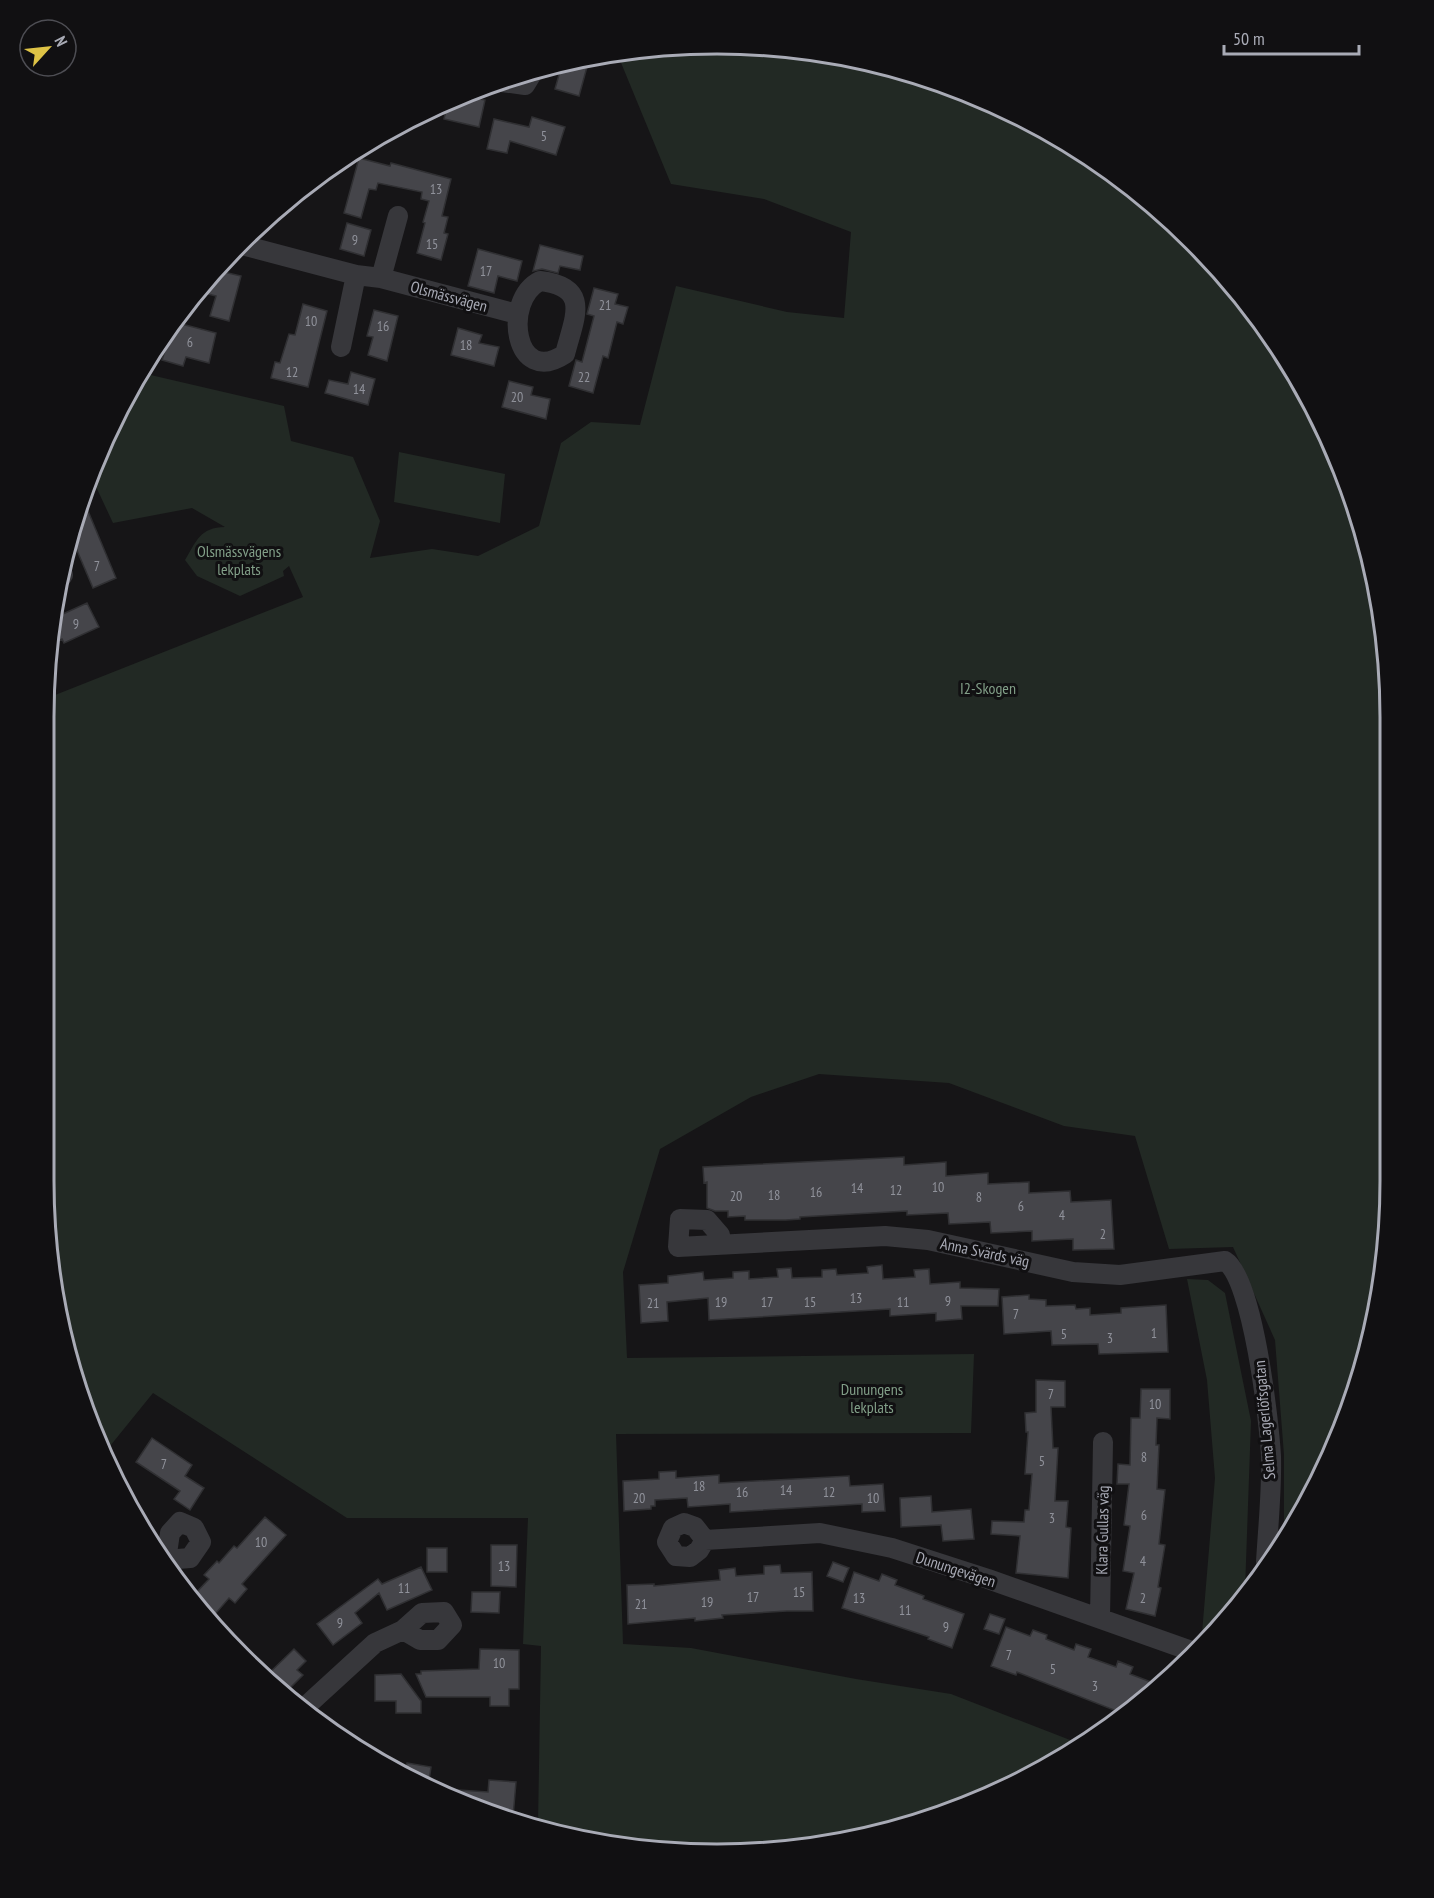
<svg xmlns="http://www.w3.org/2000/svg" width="1434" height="1898" font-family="'PT Sans Narrow',sans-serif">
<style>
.green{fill:#222924}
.building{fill:#45454a;stroke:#303033;stroke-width:1.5}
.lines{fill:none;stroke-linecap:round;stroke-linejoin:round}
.minor{stroke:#37373b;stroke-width:20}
.labels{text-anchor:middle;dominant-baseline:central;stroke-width:6;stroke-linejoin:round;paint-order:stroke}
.number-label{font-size:14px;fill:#90929b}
.street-label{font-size:16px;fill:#a9abb6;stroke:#111012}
.park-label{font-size:16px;fill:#829f88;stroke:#111012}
.rim{fill:none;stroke:#a9abb6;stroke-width:3}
</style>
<rect width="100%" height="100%" fill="#161517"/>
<path class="green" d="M717 44 848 56 974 95 1091 157 1193 241 1277 343 1355 500 1385 629V1269L1355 1398 1300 1518 1284 1539V1455L1275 1340 1233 1247 1169 1249 1135 1136 1064 1126 949 1083 819 1074 751 1097 660 1149 623 1272 627 1358 974 1354 971 1433 616 1434 623 1644 691 1648 856 1679 951 1694 1083 1745 933 1819 761 1853 585 1841 538 1825 541 1646 523 1644 528 1518H347L153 1393 106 1451 67 1356 44 1181 45 699 303 597 289 566 283 571 284 576 240 596 197 576 185 560C196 542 200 527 225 527L192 508 113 523 91 476 113 419 142 373 284 406 291 441 353 457 380 521 370 558 432 549 478 556 539 526 561 443 591 422 640 425 676 286 787 312 844 318 851 232 764 199 671 184 617 53Z
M399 452 505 474 500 523 394 502Z
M1187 1279 1208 1280 1225 1293 1251 1421 1245 1590 1203 1645H1201L1215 1478 1207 1380Z"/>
<path class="building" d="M590 56 579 96 555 89 562 64Z
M460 95 485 100 479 127 444 119 448 101Z
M532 117 565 127 556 155 510 141 507 153 487 149 494 119 529 127Z
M359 158 390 166 391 163 451 179 442 216 448 217 444 233 448 234 441 260 417 253 425 223 423 222 429 201 421 199 422 192 378 183 376 190 369 189 361 218 344 213Z
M347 223 371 230 364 256 340 249Z
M540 245 583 256 580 270 560 266 558 273 542 269 533 271Z
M478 249 522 261 517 281 498 276 494 293 468 286Z
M215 270 241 276 229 321 210 316 216 296 208 294Z
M594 288 618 294 615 304 628 307 623 324 617 322 608 358 603 356 593 393 569 386 576 360 582 362 594 316 587 314Z
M303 304 327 311 308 387 271 378 275 362 280 363 289 334 295 335Z
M374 310 398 316 387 361 368 355 373 337 367 336Z
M174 322 216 333 209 363 186 357 183 366 162 360Z
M458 328 482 335 479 343 499 347 494 366 451 355Z
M351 372 375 379 368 405 325 393 329 380 348 384Z
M509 381 533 387 531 395 550 399 546 419 502 407Z
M83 499 116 578 93 588 70 534Z
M87 603 99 627 64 643 62 639 50 645 54 618Z
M904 1157V1165L946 1162V1176L988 1173V1184L1029 1182V1193L1070 1191 1071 1202 1111 1200 1114 1249 1073 1250V1239L1032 1241V1231L991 1233 990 1222 949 1224 948 1213 907 1215V1211L800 1217V1219L786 1220H745V1216L728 1217V1211H715L707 1208V1182L704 1183 703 1167Z
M882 1265 883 1279 915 1277 914 1270 929 1269 930 1284 960 1282V1288L999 1289 998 1306H961L962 1319 936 1321V1313L890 1316V1309L709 1320 708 1298 667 1302 668 1321 641 1323 639 1285 668 1283V1276L703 1272 704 1280 733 1278V1272L749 1271V1279L778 1277 777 1269 791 1268 792 1278 822 1277V1270L836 1269 837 1275 868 1273 867 1267Z
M1029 1295V1299L1046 1300V1306L1075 1305 1076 1309 1090 1308V1315L1121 1313V1308L1166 1305 1168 1352 1099 1354 1098 1344 1052 1345 1051 1331 1004 1334 1002 1297Z
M1036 1380 1065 1381V1407H1051L1053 1448H1058L1055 1501H1068L1066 1527 1071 1528 1068 1578 1016 1573 1020 1536 991 1534 992 1521 1024 1522 1025 1510H1029L1032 1474H1025L1028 1432H1026L1025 1413 1036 1412Z
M1141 1389H1170V1419L1157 1418 1156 1445H1159L1157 1489 1165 1490 1159 1544 1165 1545 1158 1587 1161 1588 1155 1616 1126 1609 1134 1573 1123 1571 1130 1526 1124 1525 1129 1484H1117L1118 1464 1130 1465 1131 1418H1140Z
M152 1438 192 1465 185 1476 204 1488 190 1510 174 1499 180 1491 136 1462Z
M676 1471V1478L719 1475V1483L849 1476 850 1486 883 1484 885 1511 862 1512V1504L730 1512V1504L688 1507 687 1498 655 1500V1506H651V1509L624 1511 623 1481 659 1479V1472Z
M931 1496 932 1512 971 1509 974 1539 943 1541 941 1525 901 1527 900 1498Z
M265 1517 286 1535 242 1584 247 1589 235 1603 229 1598 210 1620 190 1599 209 1579 204 1575 217 1561 219 1563 234 1546 237 1548Z
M491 1545H517L516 1587 491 1586Z
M427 1548H447V1572H427Z
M833 1562 849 1568 843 1582 827 1576Z
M780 1565 781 1573 812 1572 813 1611H787L722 1615 723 1618 695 1621V1618L628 1624 627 1585 654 1584V1586L720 1580 719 1570 735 1568 736 1576 764 1574V1566Z
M421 1567 432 1590 387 1610 379 1593 355 1613 362 1623 333 1645 317 1624 378 1579 382 1584Z
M854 1572 879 1581 882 1574 897 1580 895 1585 924 1596 923 1599 964 1614 952 1648 928 1639 929 1637 842 1608Z
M472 1592H500L499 1613 471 1612Z
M990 1614 1005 1619 999 1634 984 1629Z
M1006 1627 1030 1636 1033 1630 1047 1635 1046 1639 1074 1650 1076 1644 1091 1649 1088 1657 1116 1667 1118 1661 1133 1667 1130 1674 1159 1685 1124 1714 1017 1672 1016 1675 991 1666Z
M294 1649 306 1661 297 1670 303 1675 284 1694 273 1687 264 1678Z
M480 1649 519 1650V1689H509V1706H490V1697H426L416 1674H421V1671L479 1669Z
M401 1674 421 1701V1713H396V1701H375V1675Z
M407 1763 431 1767 428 1788 419 1785 404 1775Z
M489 1780 516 1782 513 1817 444 1794 445 1789 488 1792Z"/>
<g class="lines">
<path class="minor" d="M502 82 525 85 533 72
M238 244 356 275 381 278 517 314
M381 278 398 216
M540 281C592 287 574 318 565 354 514 388 502 300 540 281Z
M341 347 356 275
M60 579 63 575 62 572
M721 1244 720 1235 707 1220 680 1219 678 1247 885 1236 928 1240 1073 1272 1120 1275 1225 1261C1253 1278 1269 1421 1271 1456 1272 1491 1268 1527 1266 1562
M684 1523 695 1527 705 1540 699 1550 690 1557 676 1556 667 1542 673 1528Z
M705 1540 820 1533 892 1548 988 1579 1197 1653
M164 1563 166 1560 170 1533 180 1522 194 1528 201 1542 190 1558 166 1560
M1100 1618 1103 1442
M304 1708 375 1643 403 1630 422 1613 444 1612 452 1625 438 1640H420L403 1630"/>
</g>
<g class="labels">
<g class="number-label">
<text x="544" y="136">5</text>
<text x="436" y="189">13</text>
<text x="355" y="240">9</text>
<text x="432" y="244">15</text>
<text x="486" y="271">17</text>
<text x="605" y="305">21</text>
<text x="311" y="321">10</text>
<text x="383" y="326">16</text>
<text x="190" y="342">6</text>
<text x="466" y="345">18</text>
<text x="292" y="372">12</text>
<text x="584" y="377">22</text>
<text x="359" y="389">14</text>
<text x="517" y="397">20</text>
<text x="97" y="566">7</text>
<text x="76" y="624">9</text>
<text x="938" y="1187">10</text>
<text x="857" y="1188">14</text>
<text x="896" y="1190">12</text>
<text x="816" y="1192">16</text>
<text x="774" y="1195">18</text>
<text x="736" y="1196">20</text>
<text x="979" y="1197">8</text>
<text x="1021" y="1206">6</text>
<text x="1062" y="1215">4</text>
<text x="1103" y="1234">2</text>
<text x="856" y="1298">13</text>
<text x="948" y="1301">9</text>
<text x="721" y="1302">19</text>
<text x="767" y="1302">17</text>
<text x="810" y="1302">15</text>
<text x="903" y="1302">11</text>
<text x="653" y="1303">21</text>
<text x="1016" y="1314">7</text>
<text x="1154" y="1333">1</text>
<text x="1064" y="1334">5</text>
<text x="1110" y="1338">3</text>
<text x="1051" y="1394">7</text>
<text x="1155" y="1404">10</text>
<text x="1144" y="1457">8</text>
<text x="1042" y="1461">5</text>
<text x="164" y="1464">7</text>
<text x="699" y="1486">18</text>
<text x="786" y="1490">14</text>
<text x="742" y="1492">16</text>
<text x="829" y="1492">12</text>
<text x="639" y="1498">20</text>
<text x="873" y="1498">10</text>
<text x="1144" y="1515">6</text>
<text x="1052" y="1518">3</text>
<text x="261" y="1542">10</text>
<text x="1143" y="1561">4</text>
<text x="504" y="1566">13</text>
<text x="404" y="1588">11</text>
<text x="799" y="1592">15</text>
<text x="753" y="1597">17</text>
<text x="859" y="1598">13</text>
<text x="1143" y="1598">2</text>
<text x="707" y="1602">19</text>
<text x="641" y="1604">21</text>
<text x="905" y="1610">11</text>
<text x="340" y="1623">9</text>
<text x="946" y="1627">9</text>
<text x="1009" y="1655">7</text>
<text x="499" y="1663">10</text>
<text x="1053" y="1669">5</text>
<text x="1095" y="1686">3</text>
</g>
<g class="street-label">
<text transform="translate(449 296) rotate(15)">Olsmässvägen</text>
<text transform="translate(985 1252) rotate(12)">Anna Svärds väg</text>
<text transform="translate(1264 1420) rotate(-95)">Selma Lagerlöfsgatan</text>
<text transform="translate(1102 1530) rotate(-89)">Klara Gullas väg</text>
<text transform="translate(956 1569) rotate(18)">Dunungevägen</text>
</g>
<g class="park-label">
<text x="239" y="551">Olsmässvägens<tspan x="239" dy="18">lekplats</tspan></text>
<text x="988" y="688">I2-Skogen</text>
<text x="872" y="1389">Dunungens<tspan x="872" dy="18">lekplats</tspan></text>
</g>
</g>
<path d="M0 0H1434V1898H0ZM717 54H717A663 663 0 0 1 1380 717V1181A663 663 0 0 1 717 1844H717A663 663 0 0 1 54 1181V717A663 663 0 0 1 717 54Z" fill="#111012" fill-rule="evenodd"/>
<path class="rim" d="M717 54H717A663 663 0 0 1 1380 717V1181A663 663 0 0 1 717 1844H717A663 663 0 0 1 54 1181V717A663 663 0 0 1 717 54Z"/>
<g transform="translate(48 48) rotate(63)"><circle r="28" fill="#111012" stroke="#4e4e54" stroke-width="1.5"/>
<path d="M0-4.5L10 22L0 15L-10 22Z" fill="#dec346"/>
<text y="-9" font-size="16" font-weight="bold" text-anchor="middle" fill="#a9abb6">N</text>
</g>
<path d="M1224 45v9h135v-9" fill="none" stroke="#a9abb6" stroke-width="3"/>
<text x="1233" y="45" font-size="18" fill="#a9abb6" stroke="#111012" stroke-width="4.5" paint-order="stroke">50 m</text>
</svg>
